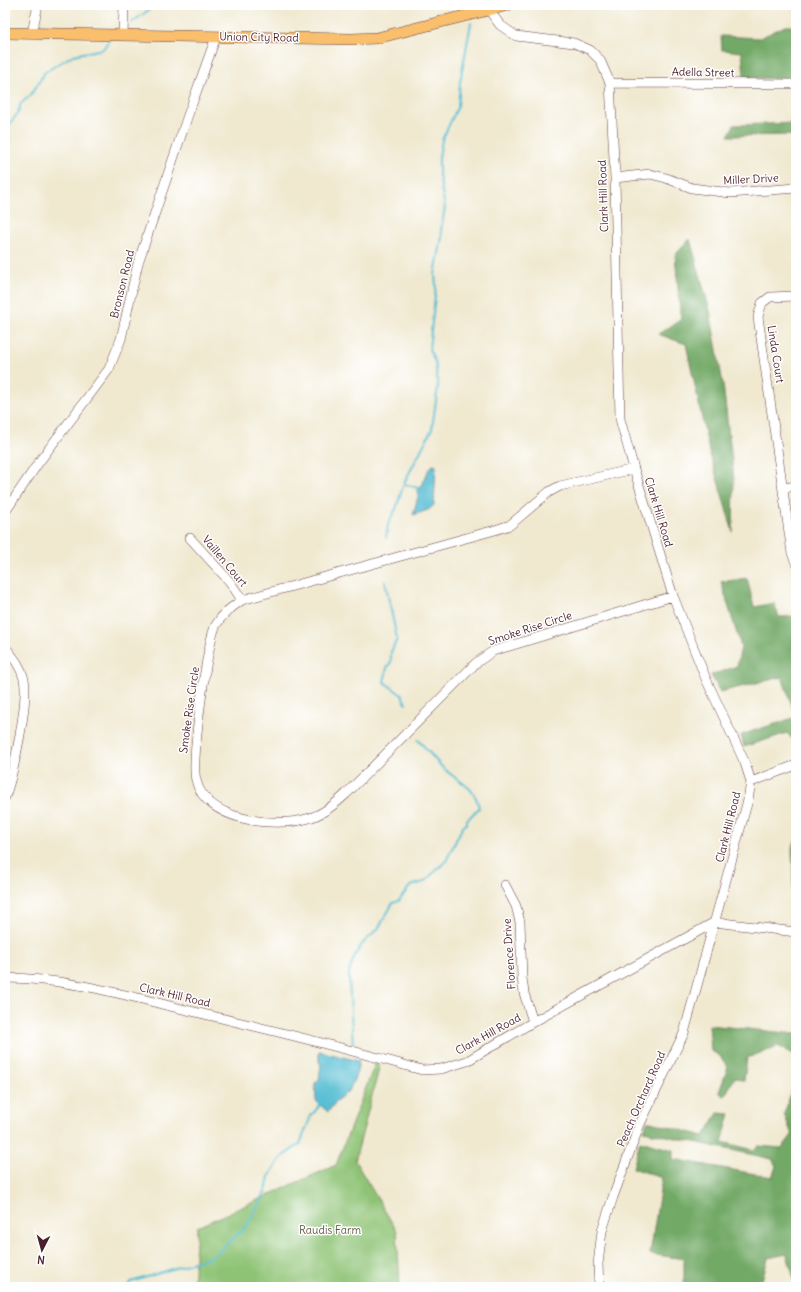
<svg xmlns="http://www.w3.org/2000/svg" width="801" height="1292" font-family="Delius,sans-serif">
<style>
.green{fill:#8ec375;stroke:#6c7150}
.forest{fill:#72a966;stroke:#5e6448}
.water{fill:#55bdd3;stroke:#506e7f}
.lines{fill:none;stroke-linecap:round;stroke-linejoin:round}
.stream{stroke:#55bdd3;stroke-width:2}
.minor-casing{stroke:#633d44;stroke-width:10}
.major-casing{stroke:#633d44;stroke-width:12}
.minor{stroke:#fff;stroke-width:9}
.major{stroke:#f9bf6d;stroke-width:11}
.labels{text-anchor:middle;dominant-baseline:central;stroke-width:3;stroke-linejoin:round;paint-order:stroke}
.street-label{font-size:11px;fill:#4a1f2b;stroke:#fff}
.park-label{font-size:11px;fill:#625845;stroke:#fff}
</style>
<rect width="100%" height="100%" fill="#fff"/>
<filter id="ink" filterUnits="userSpaceOnUse"><feTurbulence type="fractalNoise" baseFrequency=".025" numOctaves="2"/><feDisplacementMap in="SourceGraphic" scale="8" xChannelSelector="R" yChannelSelector="G"/><feConvolveMatrix kernelMatrix="1 2 1 2 8 2 1 2 1" color-interpolation-filters="sRGB"/></filter>
<filter id="wash" filterUnits="userSpaceOnUse"><feTurbulence type="fractalNoise" baseFrequency=".012" numOctaves="4" result="noise"/><feDisplacementMap in="SourceGraphic" scale="16" xChannelSelector="R" yChannelSelector="G"/><feGaussianBlur stdDeviation="0.9" result="paint"/><feColorMatrix in="noise" values="0 0 0 0 0 0 0 0 0 0 0 0 0 0 0 0 0 1.4 0 .05"/><feComposite in="paint" operator="in"/></filter>
<g filter="url(#wash)">
<rect width="100%" height="100%" fill="#f0e9d0"/>
<path class="green" d="M375 1064 380 1065 355 1161 397 1231 400 1287H193L197 1227 336 1165Z"/>
<path class="forest" d="M785 26H796V47L790 49 794 71H796V80L744 77 742 52 722 50 721 36 760 38Z
M796 123V135L728 136 734 125Z
M690 239 710 311 723 384 734 479 733 532 709 451 686 344 658 334 681 320 675 255Z
M747 578 754 607 774 603 779 617 796 616V627L794 628 793 656 796 657V709H793L782 677 720 692 711 675 737 666 741 647 721 582Z
M796 717V743L787 733 744 747 741 735Z
M796 840V921L794 920 792 847Z
M709 1025 796 1034V1054L794 1055 778 1046 747 1058 744 1081 735 1077 724 1097 719 1092 728 1067 719 1055 711 1051Z
M796 1078V1286L787 1254 768 1258 762 1280 758 1287H684V1259L650 1254 662 1178 633 1168 640 1141 673 1150V1159L772 1177 776 1166 772 1159 644 1131 647 1121 704 1136 718 1113 730 1114 722 1142 754 1150 758 1146 782 1148 792 1135 784 1114Z"/>
<path class="water" d="M433 465 436 466 434 505 428 510 413 515 419 493 417 490 419 486 421 487 429 469Z
M319 1051 359 1061 357 1072 349 1091 337 1100 328 1112 316 1101 315 1083 319 1080 321 1065 319 1061Z"/>
<g class="lines">
<path class="stream" d="M131 23 150 9 166 5
M5 160 9 142V125L18 113 21 103 30 96 45 72 73 55 103 49 110 39
M404 484 418 488
M386 538 388 524 396 509 404 483 432 429 438 386 435 362 429 349 436 287 435 274 442 237 441 230 445 207 439 175V157L442 140 458 106 460 82 471 23
M385 581 397 639 391 652V662L387 668 384 682 402 695 406 704
M353 1046 349 979V972L355 955 363 943 378 929 393 903 399 901 410 886 424 882 446 861 463 826 467 824V820L479 808C475 785 458 782 443 768 434 759 427 749 418 740
M127 1287 131 1282 213 1256 246 1227 266 1191 269 1177 273 1170 282 1157 300 1144 311 1116 320 1105"/>
</g>
</g>
<g filter="url(#ink)">
<g class="lines">
<g class="minor-casing">
<path id="minor" d="M489 10 500 25 516 36 574 43 590 50 600 60 610 83 615 178 620 419 634 469 673 596 706 679 745 763 751 782 748 800 684 1033 640 1124 613 1197 602 1231 598 1264 599 1287
M32 33 38 5
M123 35 124 5
M610 83 796 84
M615 178 650 174 666 178 692 188 730 193 796 188
M796 296 770 297 762 303 758 317 792 553 796 563
M634 469 560 486 549 492 510 525 495 530 242 600C232 607 223 613 216 625 207 641 191 761 196 780 205 820 272 828 306 819 322 815 334 805 346 794L476 663 493 651 673 596
M784 488 796 486
M5 512 39 462 109 369 121 339 138 263 188 115 216 37
M190 538 230 582 242 600
M5 647C13 657 21 666 24 679 29 701 13 775 5 797
M751 782 796 765
M505 885 516 906 520 922 522 978 524 993 533 1022
M715 922 796 932
M5 978C64 978 121 994 178 1008 260 1027 341 1047 422 1070L441 1069 467 1061 533 1022 715 922"/>
</g>
<g class="major-casing">
<path id="major" d="M5 33 352 39 377 38 508 5"/>
</g>
<use href="#minor" class="minor"/>
<use href="#major" class="major"/>
</g>
</g>
<g class="labels">
<g class="street-label">
<text transform="translate(259 37) rotate(1)">Union City Road</text>
<text transform="translate(703 72) rotate(1)">Adella Street</text>
<text transform="translate(751 179) rotate(-3)">Miller Drive</text>
<text transform="translate(603 196) rotate(-92)">Clark Hill Road</text>
<text transform="translate(122 284) rotate(-76)">Bronson Road</text>
<text transform="translate(776 354) rotate(81)">Linda Court</text>
<text transform="translate(659 512) rotate(73)">Clark Hill Road</text>
<text transform="translate(225 561) rotate(50)">Vaillen Court</text>
<text transform="translate(530 628) rotate(-18)">Smoke Rise Circle</text>
<text transform="translate(189 710) rotate(-82)">Smoke Rise Circle</text>
<text transform="translate(728 827) rotate(-76)">Clark Hill Road</text>
<text transform="translate(509 954) rotate(-94)">Florence Drive</text>
<text transform="translate(175 995) rotate(13)">Clark Hill Road</text>
<text transform="translate(488 1034) rotate(-29)">Clark Hill Road</text>
<text transform="translate(641 1099) rotate(-66)">Peach Orchard Road</text>
</g>
<g class="park-label">
<text x="330" y="1230">Raudis Farm</text>
</g>
</g>
<rect width="801" height="1292" fill="none" stroke="#fff" stroke-width="20"/>
<g transform="translate(42 1250) rotate(186)" stroke="#ffffff" stroke-width="3" paint-order="stroke">
<path d="M0-3L7 15L0 10L-7 15Z" fill="#4a1f2b"/>
<text y="-6" font-size="11" font-weight="bold" text-anchor="middle" fill="#4a1f2b">N</text>
</g>
</svg>
